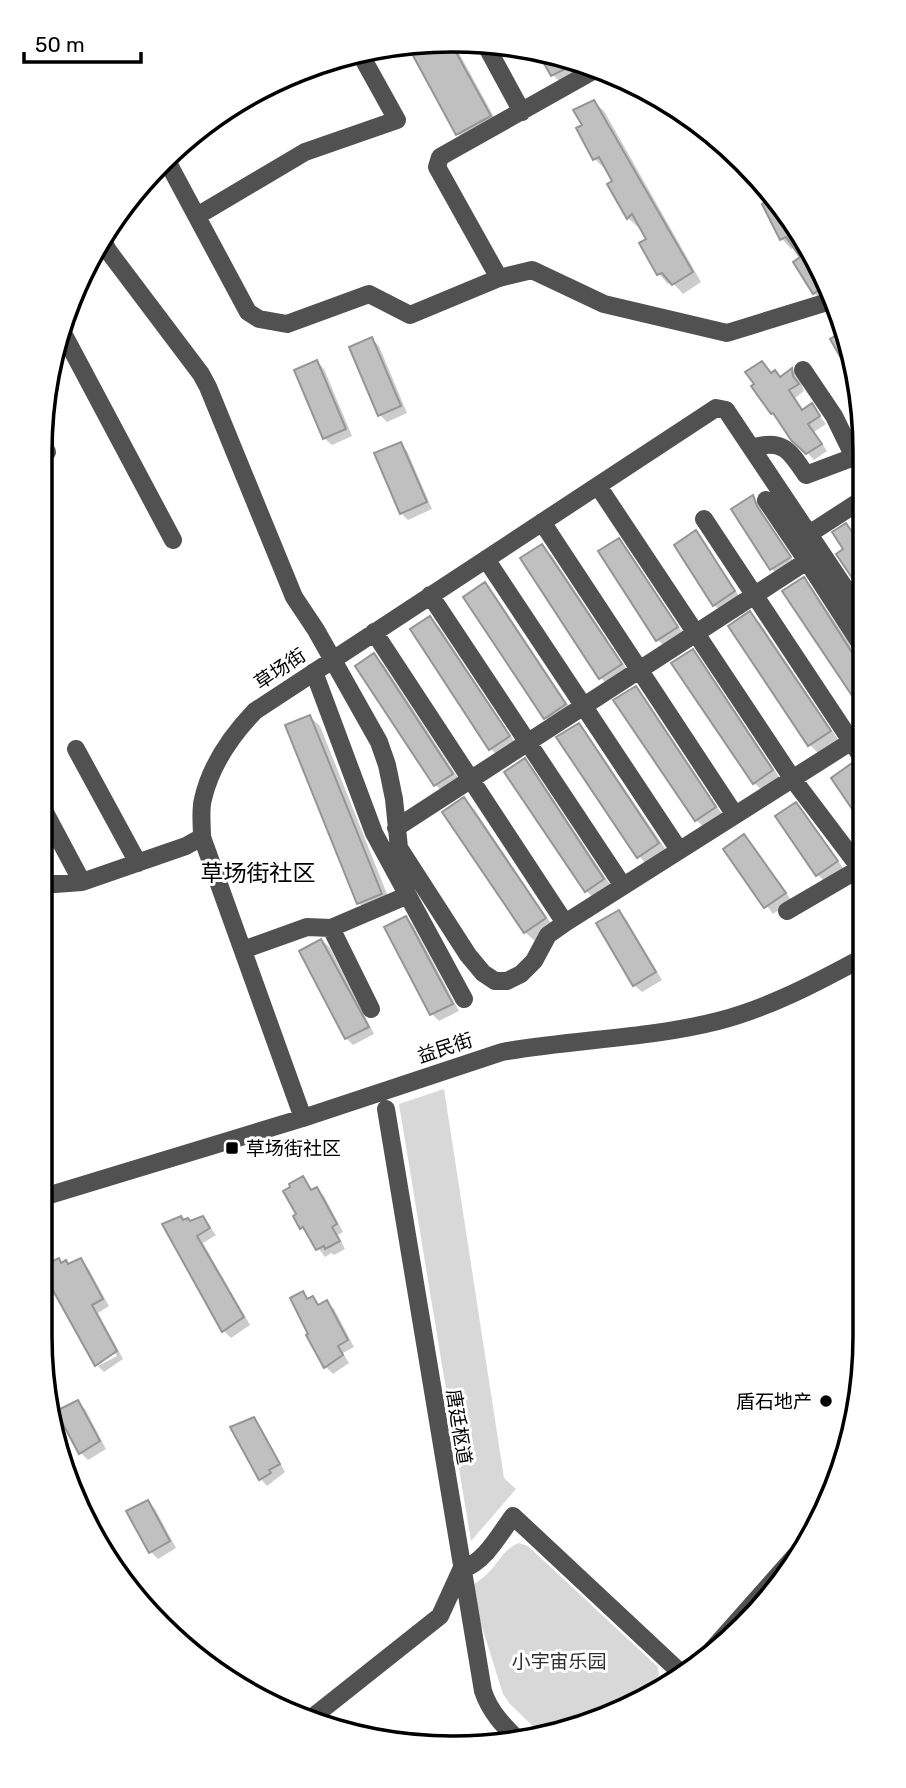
<svg xmlns="http://www.w3.org/2000/svg" width="906" height="1788" font-family="Rubik,'Noto Sans SC',sans-serif">
<style>
.park{fill:#d8d8d8}
.shadow{fill:#0003}
.building{fill:#c0c0c0;stroke:#959595;stroke-width:2}
.lines{fill:none;stroke-linecap:round;stroke-linejoin:round}
.minor{stroke:#515151;stroke-width:18}
.poi-dot{fill:#000;stroke:#fff;stroke-width:2.5}
.labels{text-anchor:middle;dominant-baseline:central;stroke-width:6;stroke-linejoin:round;paint-order:stroke}
.street-label{font-size:19px;fill:#000;stroke:#fff}
.poi-label{font-size:19px;fill:#000;stroke:#fff;text-anchor:start}
.park-label{font-size:19px;fill:#2f2f2f;stroke:#fff}
.quarter-label{font-size:23px;fill:#000;stroke:#fff}
.rim{fill:none;stroke:#000;stroke-width:3.5}
</style>
<rect width="100%" height="100%" fill="#fff"/>
<path class="park" d="M444 1089 504 1478 516 1489 471 1541 399 1104Z
M519 1543 528 1546 658 1667 659 1675 633 1706 541 1734 510 1704 503 1694 470 1589C475 1582 481 1580 487 1574 499 1563 503 1549 519 1543Z"/>
<path class="shadow" d="M454 44 499 126 467 143 458 134 412 50Z
M543 58 588 70 563 85 553 75Z
M594 102 604 111 701 282 683 294 672 282 668 284 659 274 649 239 640 225 638 227 628 218 606 167 604 168 595 159 585 126Z
M731 150 796 223 834 301 824 303 814 293 795 262 803 258 795 247 791 249 782 239 764 205 768 202 762 190 757 193 747 183 728 152Z
M372 339 379 346 407 413 387 422 380 415Z
M317 362 324 369 352 436 332 445 324 438Z
M762 363 772 374 775 372 781 378 792 370 799 377 804 391 795 398 804 411 812 406 826 424 814 432 827 451 814 460 772 413Z
M400 444 407 451 432 509 408 520 401 513Z
M753 497 760 504 763 515 796 565 779 576 772 569 733 509Z
M695 533 702 540 741 599 722 612 714 605Z
M618 540 626 547 684 635 665 647 658 640 601 552Z
M542 546 552 556 630 674 610 687 601 678Z
M803 579 813 589 863 664V708L784 591Z
M485 585 494 594 574 714 555 727 545 717Z
M750 614 760 623 839 741 819 754 810 745Z
M430 618 440 628 518 747 500 758 491 749Z
M692 651 702 661 781 780 764 792 754 783Z
M374 655 384 665 462 784 445 795 436 785 357 667Z
M636 688 645 698 724 817 706 829 696 820Z
M310 717 320 726 391 904 369 913 359 903 288 726Z
M578 725 588 735 668 853 648 866 639 856Z
M524 760 534 770 613 889 596 900 586 891Z
M464 799 474 809 554 928 535 941 525 932Z
M795 804 844 869 825 882 818 875Z
M744 836 792 901 773 914 725 849Z
M618 912 626 919 662 980 642 992 634 985Z
M406 918 413 925 459 1011 439 1021 432 1014 387 927Z
M323 941 330 948 374 1034 353 1045 346 1038 301 951Z
M303 1178 313 1191 316 1189 324 1196 343 1232 338 1235 345 1249 334 1255 331 1253 325 1257 302 1227Z
M203 1218 216 1235 203 1243 250 1325 231 1338 224 1331 184 1222 191 1223Z
M81 1260 88 1268 109 1306 98 1313 123 1359 104 1372 98 1366 117 1356 115 1353 96 1363 62 1264 69 1265Z
M302 1293 309 1300 313 1298 320 1306 326 1302 334 1309 354 1347 343 1353 349 1363 333 1374 326 1367 292 1299Z
M77 1402 85 1409 106 1449 88 1460 81 1453Z
M253 1419 260 1426 285 1472 267 1486 260 1478Z
M148 1502 155 1509 176 1548 158 1559 151 1552Z"/>
<path class="building" d="M452 45 491 116 456 135 410 50Z
M541 58 560 63 571 66 551 76Z
M594 100 693 272 672 285 662 273 657 275 639 243 646 239 632 214 627 219 607 184 612 181 599 157 593 160 576 128 582 125 573 110Z
M773 197 796 223 826 285 813 294 793 262 800 257 786 237 780 240 762 204Z
M846 330 858 382 855 383 830 339Z
M372 337 401 406 378 416 349 347Z
M317 360 346 429 323 439 294 370Z
M762 361 771 373 775 370 780 377 792 368 793 376 799 384 789 390 802 410 812 403 820 416 808 424 822 444 806 454 791 440 773 413 771 414 751 386 754 384 745 372Z
M401 442 427 502 400 514 374 453Z
M753 495 757 506 791 557 770 570 731 509Z
M846 523 863 548V594L836 554 843 549 832 532Z
M696 530 735 591 713 606 674 545Z
M619 538 678 627 656 641 598 551Z
M542 544 622 664 599 679 520 558Z
M804 577 853 654 863 663V712L782 591Z
M485 582 566 704 544 719 463 597Z
M750 611 831 731 808 746 728 626Z
M430 616 510 736 489 750 410 629Z
M693 649 773 770 753 784 671 663Z
M374 653 453 774 434 786 355 666Z
M636 686 716 807 695 821 613 700Z
M310 715 382 894 357 904 285 725Z
M579 723 659 843 637 858 556 737Z
M525 758 604 879 585 892 504 772Z
M852 763 863 778V825L831 778Z
M464 797 546 918 524 933 442 812Z
M796 802 838 861 816 876 775 816Z
M744 834 786 893 764 908 723 849Z
M619 910 656 972 633 986 596 923Z
M406 916 453 1004 430 1015 384 927Z
M321 939 369 1027 345 1039 299 951Z
M303 1176 311 1190 317 1187 337 1224 332 1227 340 1241 325 1249 324 1246 316 1250 303 1227 300 1229 293 1216 296 1214 283 1191 290 1187 289 1184Z
M181 1216 183 1220 188 1218 190 1221 203 1216 210 1228 197 1236 244 1317 222 1332 162 1224Z
M59 1258 61 1263 66 1260 68 1264 81 1258 103 1299 92 1305 117 1351 95 1366 40 1267Z
M303 1291 307 1299 313 1296 318 1305 327 1300 348 1340 338 1346 343 1355 324 1368 306 1335 308 1334 290 1298Z
M78 1400 100 1441 79 1454 56 1411Z
M254 1417 280 1464 269 1470 271 1473 259 1480 230 1427Z
M148 1500 170 1541 149 1553 126 1511Z"/>
<g class="lines">
<path class="minor" d="M484 42 522 112
M167 161 248 312 259 319 287 324 369 294 410 315 499 278 437 167 440 157 593 71
M197 216 305 152 397 120 362 57
M104 243 109 252 201 374 208 387 294 597 316 630 379 742 387 765 394 799 399 848 468 955 483 973 495 981H507L521 974 534 961 548 935 565 923 863 734
M499 278 532 270 604 304 727 333 834 300
M65 337 173 540
M803 370 834 416 854 457
M41 442 47 452
M752 448C783 438 790 451 806 475L862 454
M598 486 792 778 860 868
M766 500 807 561
M704 519 863 759
M542 522 735 815
M809 534 863 499
M486 559 679 850
M430 595 623 886
M374 632 565 923
M314 672 374 833 464 999
M76 749 138 863
M41 805 82 882
M396 828 807 561 863 648
M41 885 82 882 186 846 202 837
M787 911 864 866
M331 928 371 1009
M243 950 307 927 331 928 406 896
M386 1109 483 1691C490 1712 503 1725 519 1741
M303 1118 202 837C202 825 200 810 203 799 211 764 231 736 255 711L716 408 726 410 863 615
M40 1198 303 1118 502 1052C573 1039 647 1039 718 1021 769 1008 818 982 864 957
M710 1652 795 1556
M314 1716 440 1616 461 1570C485 1562 499 1535 513 1516L681 1673"/>
</g>
<g class="poi-dot">
<rect x="225" y="1141" width="14" height="14" rx="3.5"/>
<circle cx="826" cy="1401" r="7"/>
</g>
<g class="labels">
<g class="street-label">
<text transform="translate(280 669) rotate(-34)">草场街</text>
<text transform="translate(445 1048) rotate(-18)">益民街</text>
<text transform="translate(459 1427) rotate(81)">唐廷枢道</text>
</g>
<g class="poi-label">
<text x="246" y="1148">草场街社区</text>
<text x="812" y="1401" text-anchor="end">盾石地产</text>
</g>
<g class="park-label">
<text x="559" y="1661">小宇宙乐园</text>
</g>
<g class="quarter-label">
<text x="258" y="873">草场街社区</text>
</g>
</g>
<path d="M0 0H906V1788H0ZM452 52H453A400 400 0 0 1 853 452V1336A400 400 0 0 1 453 1736H452A400 400 0 0 1 52 1336V452A400 400 0 0 1 452 52Z" fill="#fff" fill-rule="evenodd"/>
<path class="rim" d="M452 52H453A400 400 0 0 1 853 452V1336A400 400 0 0 1 453 1736H452A400 400 0 0 1 52 1336V452A400 400 0 0 1 452 52Z"/>
<path d="M24 52v10h117v-10" fill="none" stroke="#000000" stroke-width="3.5"/>
<text x="35" y="52" font-size="21" fill="#000000" stroke="#ffffff" stroke-width="5" paint-order="stroke">50 m</text>
</svg>
